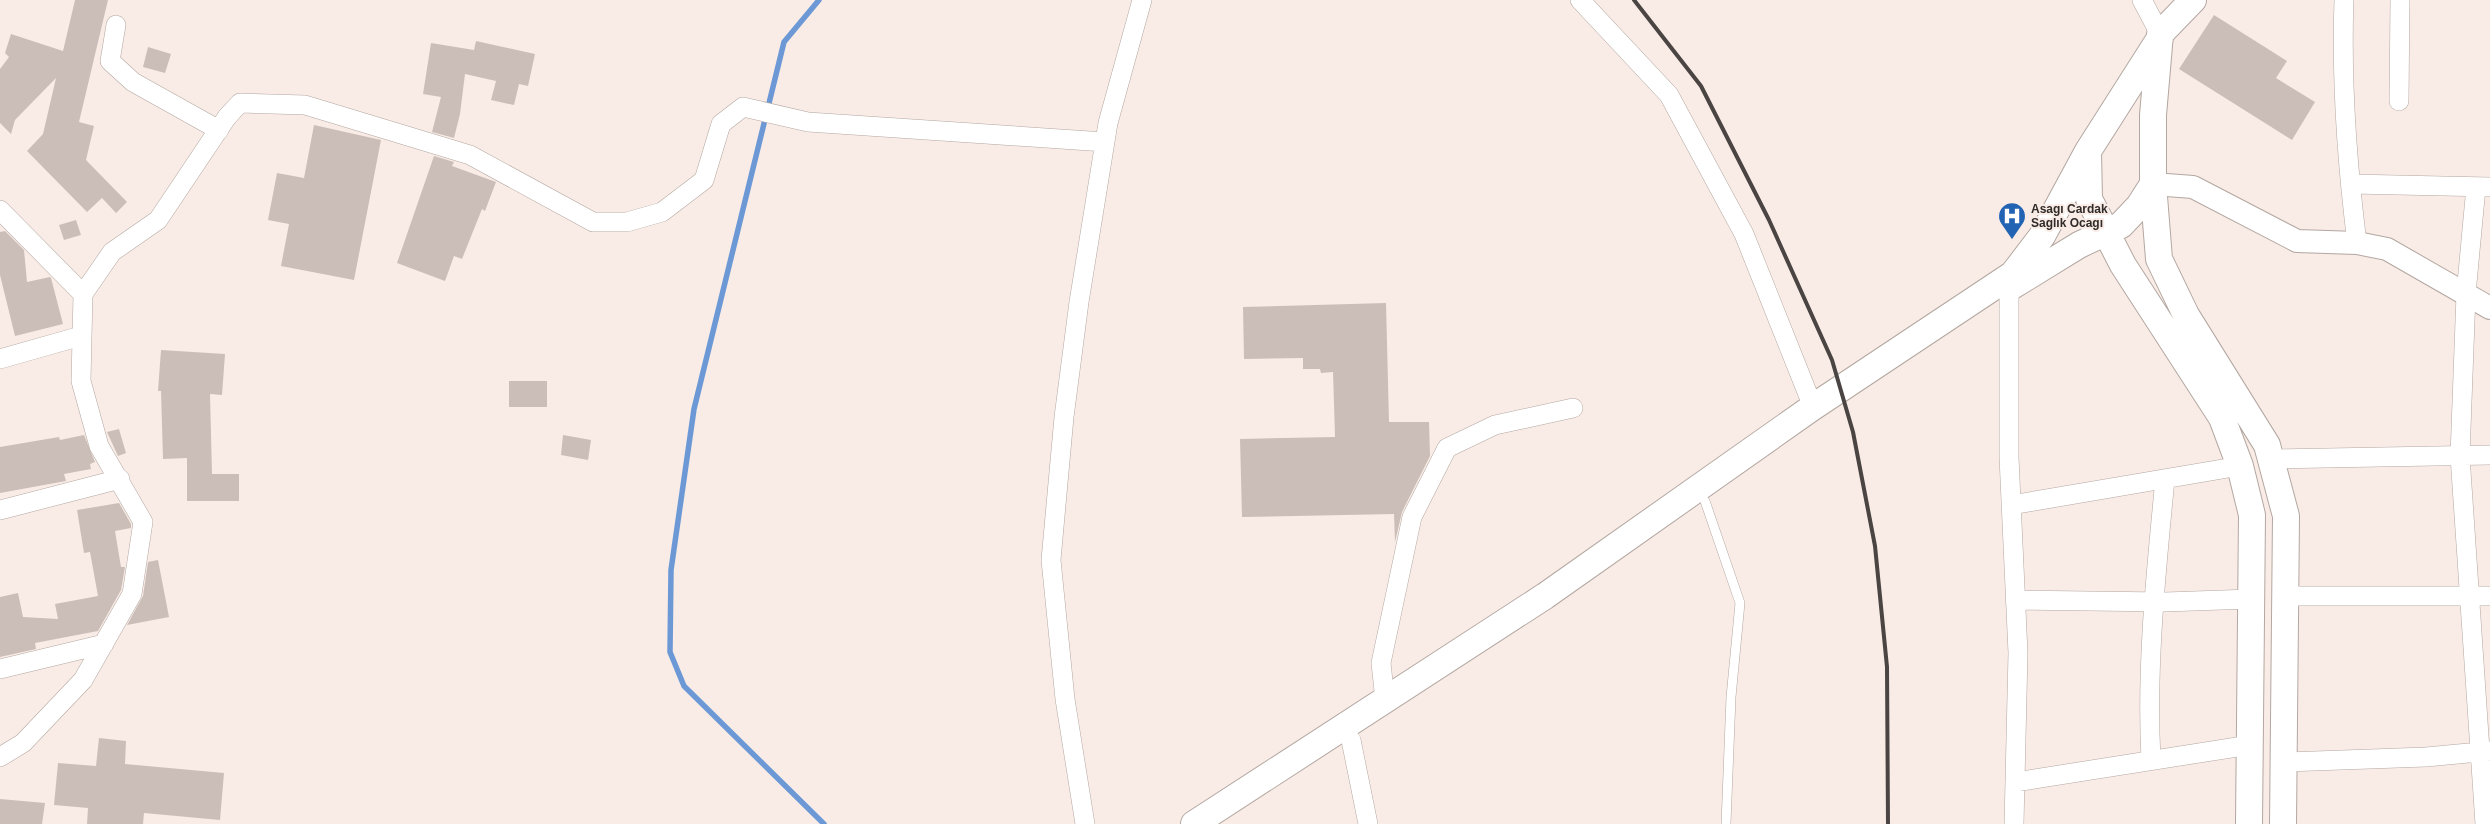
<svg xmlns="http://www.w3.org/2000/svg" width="2490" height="824" font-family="Arial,sans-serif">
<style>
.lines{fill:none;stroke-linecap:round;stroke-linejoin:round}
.stream{stroke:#6c99d5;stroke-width:5.5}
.building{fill:#cbbeb8}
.service-casing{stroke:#b3a7a1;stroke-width:10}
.minor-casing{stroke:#b3a7a1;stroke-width:20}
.tertiary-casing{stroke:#b3a7a1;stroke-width:24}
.secondary-casing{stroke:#b3a7a1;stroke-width:28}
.service{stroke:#fff;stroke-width:9}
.minor{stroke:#fff;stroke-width:19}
.tertiary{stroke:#fff;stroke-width:22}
.secondary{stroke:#fff;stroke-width:26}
.rail{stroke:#4a4442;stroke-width:4}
.labels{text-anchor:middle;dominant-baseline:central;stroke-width:4;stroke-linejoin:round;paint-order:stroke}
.poi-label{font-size:12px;font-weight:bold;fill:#302b29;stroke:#f9ece6;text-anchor:start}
</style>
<rect width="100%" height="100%" fill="#f9ece6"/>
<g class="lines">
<path class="stream" d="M819 0 784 42 694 409 671 570 670 652 684 686 824 824"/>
</g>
<path class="building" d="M75 0H108L79 122 94 126 86 160 127 202 116 213 102 198 87 212 27 151 43 134 56 78 15 120 11 134 0 123V69L9 57 5 53 11 34 63 51Z
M2214 15 2287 61 2276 78 2315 102 2292 140 2179 69Z
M476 41 535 54 528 86 519 84 514 105 491 100 496 81 465 74 460 114 454 138 432 132 441 97 423 94 431 43 474 50Z
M148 47 171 54 165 73 143 67Z
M314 125 381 140 354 280 281 266 289 224 268 220 277 173 304 178Z
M434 156 454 162 452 166 496 182 485 211 482 209 462 259 454 256 445 281 397 263Z
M76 220 81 235 64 240 59 225Z
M5 231 24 250 27 282 50 277 51 278 63 324 15 336 0 275V232Z
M1386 303 1389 422H1429L1430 456 1402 512 1395 542 1394 514 1242 517 1240 439 1335 437 1333 372 1321 373 1320 369H1303V358L1244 359 1243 307Z
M161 350 225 354 222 395 210 394 212 474H239V501H187V458L163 459 161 391H158Z
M509 381H547V407H509Z
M119 429 126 453 118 456 107 432Z
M84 435 95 462 90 464 91 469 64 474 66 481 0 493V447L59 437 60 440Z
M563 435 591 440 588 460 561 455Z
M119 503 131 524V528L115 531 121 567H125L121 590 98 631 35 643 36 649 0 657V597L18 593 23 617 58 619 55 604 98 596 90 552 84 553 77 510Z
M158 560 169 617 127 625 143 596 148 562Z
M99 738 126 741 125 764 224 773 220 820 144 813 143 824H87L88 808 54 805 58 763 96 766Z
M0 799 45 803 42 824H0Z"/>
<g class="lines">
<g class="service-casing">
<path id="service" d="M1705 501 1740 603 1731 697 1726 824"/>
</g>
<g class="minor-casing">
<path id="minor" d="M1580 0 1669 95 1744 234 1813 407
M2142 0 2160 34
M2344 0C2341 81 2347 163 2357 243
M116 25 110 61 133 82 219 130
M2399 101 2400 0
M2351 184 2490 187
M2476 187 2466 294 2460 456 2485 824
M0 210 83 294 81 381 99 446 143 522 132 594 83 680 23 743 0 757
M2009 288V457L2018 653 2014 824
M83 294 112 252 158 220 227 117 240 103 305 105 470 155 593 222H627L662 212 704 180 721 124 743 107 808 122 1105 142
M0 359 81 336
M2271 459 2490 455
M2011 505 2240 466
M0 510 120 479
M2286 596H2490
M2015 600 2165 602 2251 599
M0 669 104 644
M1385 700 1381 663 1412 517 1447 448 1495 425 1573 408
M1351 740 1368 824
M2151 760C2146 666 2156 573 2165 479
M2284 762 2426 757 2490 751
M2015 782 2250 745
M1085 824 1065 699 1051 560 1064 417 1079 302 1108 123 1142 0"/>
</g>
<g class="tertiary-casing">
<path id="tertiary" d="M2153 184 2193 187 2297 241 2357 243 2387 249 2490 308"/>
</g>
<g class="secondary-casing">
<path id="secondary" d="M2193 0 2160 34 2153 115V184L2159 259 2186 315 2267 445 2286 516 2283 824
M2088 152 2089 199 2123 265 2222 418 2240 466 2252 515 2249 824
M2009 288 2079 245 2121 225 2139 206 2153 184
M1194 824 1545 596 1813 407 2013 274 2042 236 2088 151 2160 38"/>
</g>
<use href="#service" class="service"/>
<use href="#minor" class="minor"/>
<use href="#tertiary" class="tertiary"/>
<use href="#secondary" class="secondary"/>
<path class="rail" d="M1634 0 1701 86 1769 220 1832 360 1853 432 1875 546 1887 667 1888 824"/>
</g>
<defs>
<g id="hospital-pin" transform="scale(1.4375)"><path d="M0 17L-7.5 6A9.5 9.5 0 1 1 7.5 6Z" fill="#2363b4" stroke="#f9ece6"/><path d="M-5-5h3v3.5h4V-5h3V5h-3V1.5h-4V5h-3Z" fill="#fff"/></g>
</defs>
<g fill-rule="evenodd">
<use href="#hospital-pin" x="2012" y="216"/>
</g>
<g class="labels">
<g class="poi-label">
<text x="2031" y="209">Asagı Cardak<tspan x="2031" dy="14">Saglık Ocagı</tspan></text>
</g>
</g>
</svg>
